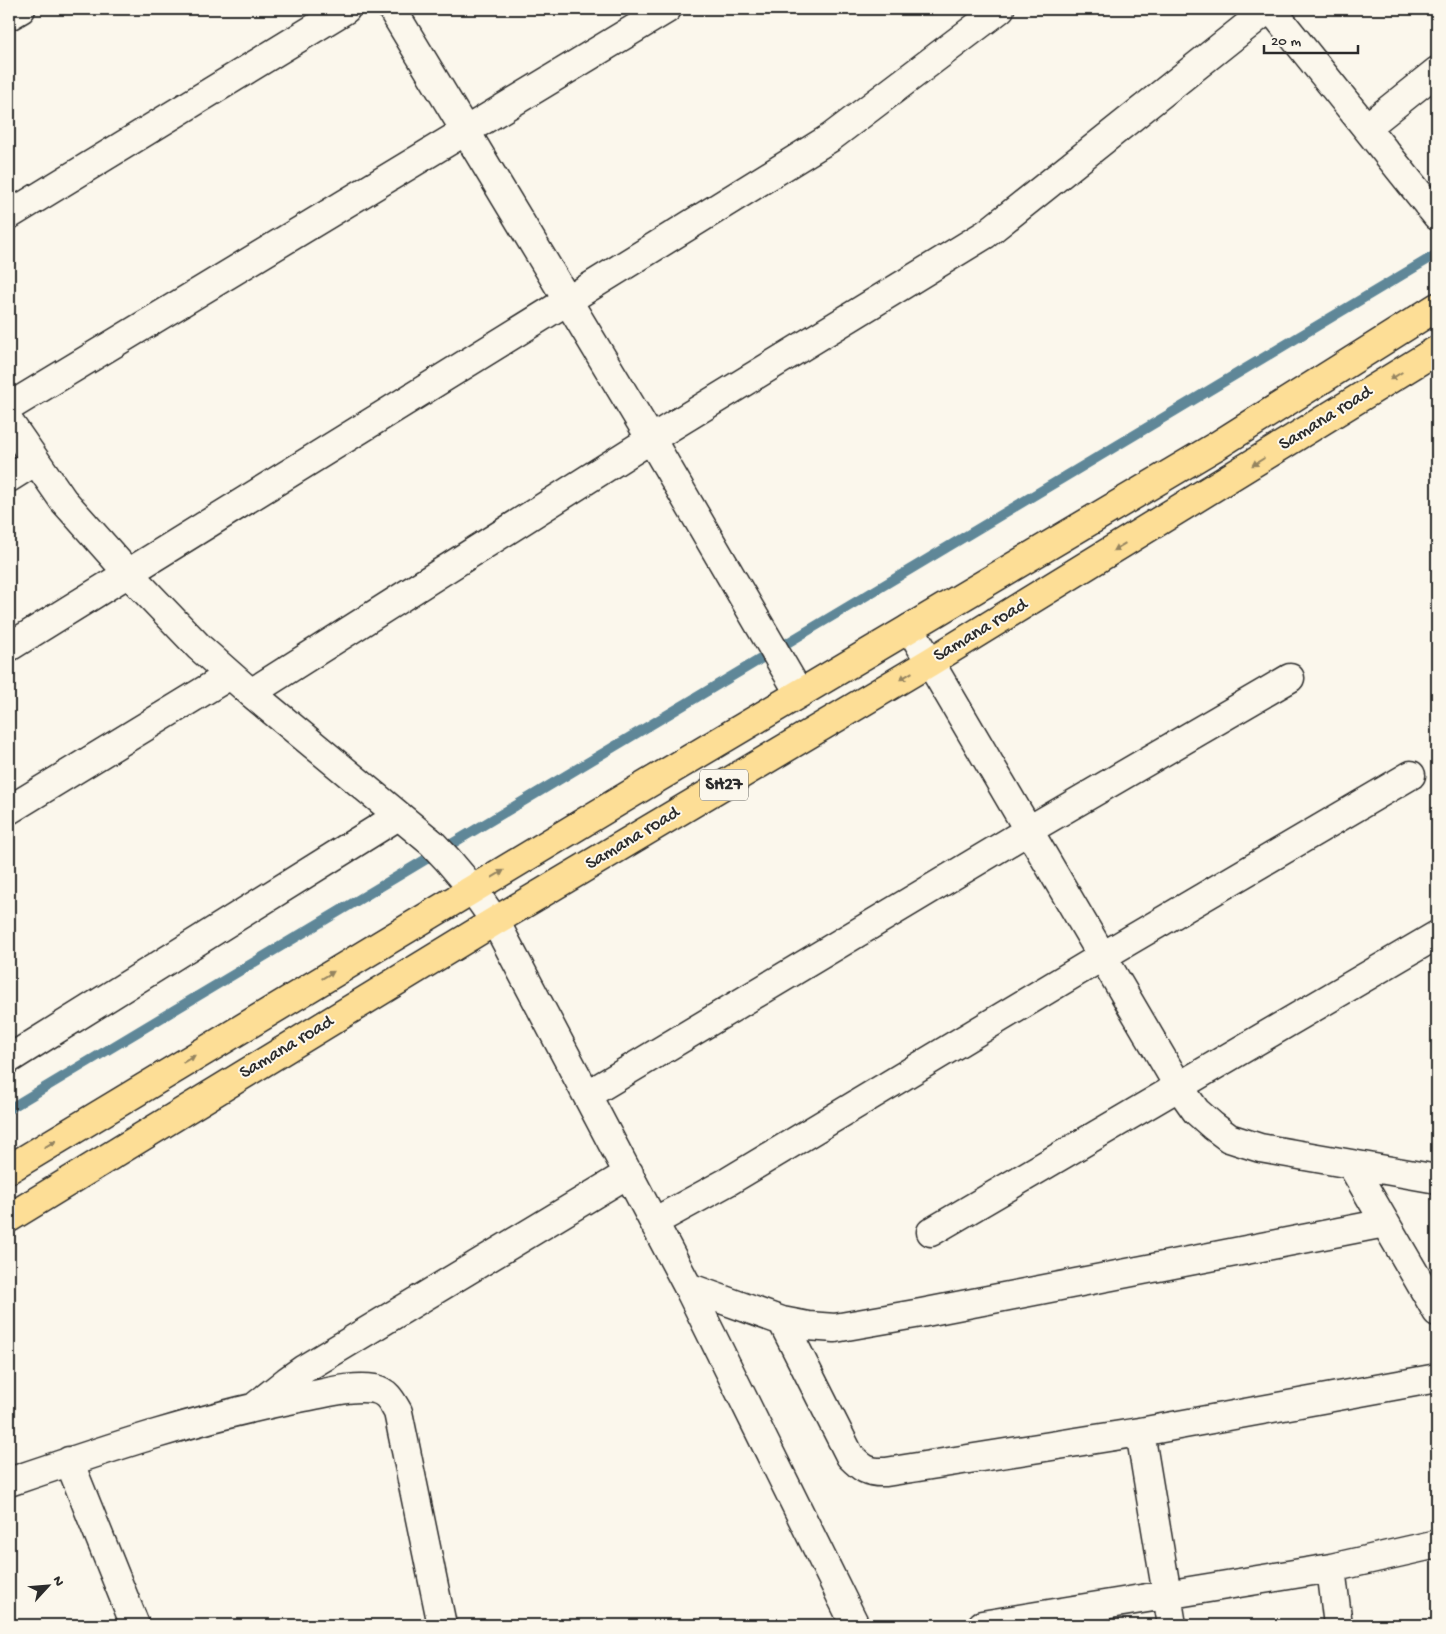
<svg xmlns="http://www.w3.org/2000/svg" width="1446" height="1634" font-family="'Gochi Hand',sans-serif">
<style>
.lines{fill:none;stroke-linecap:round;stroke-linejoin:round}
.stream{stroke:#5e8798;stroke-width:10}
.minor-casing{stroke:#2b2b2b;stroke-width:31}
.major-casing{stroke:#2b2b2b;stroke-width:31}
.minor{stroke:#fbf7ec;stroke-width:28}
.major{stroke:#fdde96;stroke-width:28}
.oneway{fill:#948460}
.labels{text-anchor:middle;dominant-baseline:central;stroke-width:4;stroke-linejoin:round;paint-order:stroke}
.shield{fill:#fbf7ec;stroke:#696865;stroke-width:1}
.shield-label{font-size:18px;font-weight:bold;fill:#2b2b2b}
.street-label{font-size:19px;fill:#2b2b2b;stroke:#fbf7ec}
</style>
<rect width="100%" height="100%" fill="#fbf7ec"/>
<filter id="ink" filterUnits="userSpaceOnUse"><feTurbulence type="fractalNoise" baseFrequency=".02" numOctaves="2"/><feDisplacementMap in="SourceGraphic" scale="10" xChannelSelector="R" yChannelSelector="G"/><feConvolveMatrix kernelMatrix="1 2 1 2 8 2 1 2 1" color-interpolation-filters="sRGB"/></filter>
<g filter="url(#ink)">
<g class="lines">
<path class="stream" d="M9 1109 1437 254"/>
<g class="minor-casing">
<path id="minor" d="M392 9 651 439 799 693
M1271 9 1437 216
M9 16 21 9
M1367 127 1437 71
M9 215 346 9
M9 407 667 9
M9 422 63 500 128 573 199 647 251 693 432 843C456 867 476 893 495 921L688 1287 855 1625
M9 478 36 461
M910 628 1179 1087 1196 1111 1213 1126 1229 1138 1260 1148 1437 1179
M9 647 830 138 1000 9
M251 693 651 439 986 234 1268 9
M9 810 230 675
M9 1059 398 816
M587 1095 1029 830 1290 678
M1351 1164 1437 1312
M654 1222 729 1181 1103 956 1411 775
M931 1232 1437 935
M688 1287 782 1321 808 1326 835 1328 921 1313 1385 1223
M782 1321 850 1456C862 1468 867 1473 886 1472L1140 1432 1437 1378
M257 1405 287 1381 304 1369 629 1173
M1140 1432 1172 1625
M69 1461 135 1625
M9 1482C106 1449 203 1416 304 1397 327 1393 352 1385 375 1389 388 1392 392 1402 398 1412L442 1625
M1331 1568 1338 1625
M982 1625 1331 1568 1437 1544"/>
</g>
<g class="major-casing">
<path id="major" d="M9 1169 634 792 1218 445 1437 307
M9 1218 495 921 930 662 1437 350"/>
</g>
<use href="#minor" class="minor"/>
<use href="#major" class="major"/>
</g>
<defs><path id="oneway-solid" d="M-6-.8H1V-3.2L6.5 0L1 3.2V.8H-6Z" transform="scale(1.25)"/></defs>
<g class="oneway">
<use href="#oneway-solid" transform="translate(1396 376) rotate(148)"/>
<use href="#oneway-solid" transform="translate(1258 462) rotate(148)"/>
<use href="#oneway-solid" transform="translate(1119 547) rotate(149)"/>
<use href="#oneway-solid" transform="translate(906 676) rotate(149)"/>
<use href="#oneway-solid" transform="translate(498 874) rotate(-31)"/>
<use href="#oneway-solid" transform="translate(328 975) rotate(-31)"/>
<use href="#oneway-solid" transform="translate(189 1059) rotate(-31)"/>
<use href="#oneway-solid" transform="translate(50 1144) rotate(-31)"/>
</g>
</g>
<g class="labels">
<rect class="shield" x="700" y="769.5" width="48" height="31" rx="4"/>
<g class="shield-label">
<text x="724" y="785">SH27</text>
</g>
<g class="street-label">
<text transform="translate(1326 419) rotate(-32)">Samana road</text>
<text transform="translate(981 631) rotate(-31)">Samana road</text>
<text transform="translate(633 839) rotate(-31)">Samana road</text>
<text transform="translate(287 1048) rotate(-31)">Samana road</text>
</g>
</g>
<rect width="1446" height="1634" fill="none" stroke="#fbf7ec" stroke-width="30"/>
<rect x="15" y="15" width="1416" height="1604" fill="none" stroke="#2b2b2b" stroke-width="2" filter="url(#ink)"/>
<g transform="translate(48 1586) rotate(64)" stroke="#fbf7ec" stroke-width="4" paint-order="stroke">
<path d="M0-4L9 19L0 12L-9 19Z" fill="#2b2b2b"/>
<text y="-8" font-size="14" font-weight="bold" text-anchor="middle" fill="#2b2b2b">N</text>
</g>
<path d="M1264 45v8h94v-8" fill="none" stroke="#2b2b2b" stroke-width="2.5"/>
<text x="1271" y="45" font-size="15" fill="#2b2b2b" stroke="#fbf7ec" stroke-width="4" paint-order="stroke">20 m</text>
</svg>
